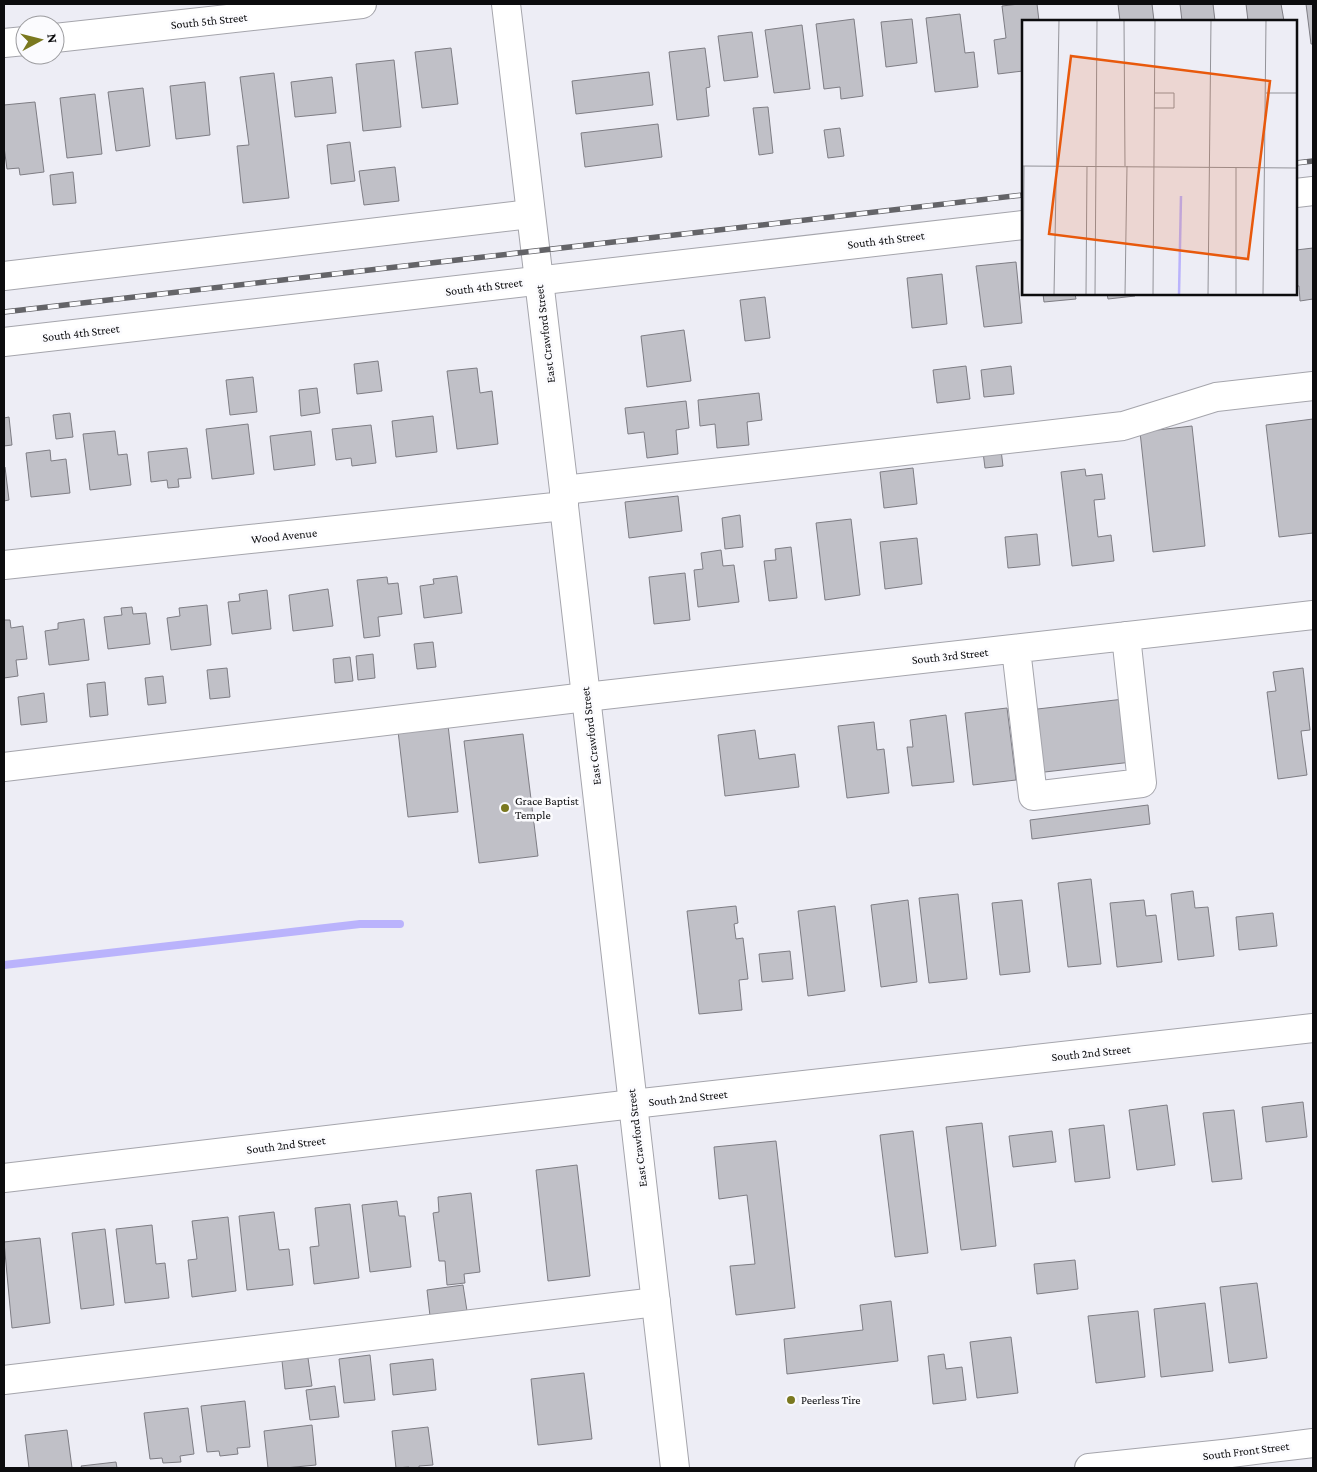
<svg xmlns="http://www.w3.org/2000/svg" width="1317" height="1472" font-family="'Crimson Pro',serif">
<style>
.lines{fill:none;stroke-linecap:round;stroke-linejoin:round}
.stream{stroke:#bab3fc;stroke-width:8}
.building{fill:#c0c0c7;stroke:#7e7d84}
.minor-casing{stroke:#a5a5ac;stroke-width:30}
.major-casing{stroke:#a5a5ac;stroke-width:30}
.minor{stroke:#fff;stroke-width:28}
.major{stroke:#fff;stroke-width:28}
.rail-casing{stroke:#646468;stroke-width:5.5}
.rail{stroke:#fbfbfe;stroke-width:4;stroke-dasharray:11;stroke-linecap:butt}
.poi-dot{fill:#7a781f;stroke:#fbfbfe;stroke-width:2}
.labels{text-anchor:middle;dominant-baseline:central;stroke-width:5;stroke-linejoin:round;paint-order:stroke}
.street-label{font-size:12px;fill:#0c0c0e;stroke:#fbfbfe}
.poi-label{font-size:12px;fill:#0c0c0e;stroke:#fbfbfe;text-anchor:start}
.inset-river{fill:none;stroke:#bab3fc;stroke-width:2.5}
.inset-road{fill:none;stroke:#939399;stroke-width:1}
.view{fill:#e8590c;fill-opacity:0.15;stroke:#e8590c;stroke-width:2.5}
.inset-edge{fill:none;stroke:#0c0c0e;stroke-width:2.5}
</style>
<rect width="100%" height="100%" fill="#ededf5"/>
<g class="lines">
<path class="stream" d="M4 965 360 924H400"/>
</g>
<path class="building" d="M1019 4H1037L1039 21H1023V71L998 74 994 40 1006 38 1002 6Z
M1118 4H1152L1154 21H1120Z
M1180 4H1213L1215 21H1182Z
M1246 4H1281L1284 21H1248Z
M1306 4H1313V44H1311Z
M960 14 965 53 974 52 978 87 935 92 926 18Z
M854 19 863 96 841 99 840 87 824 89 816 24Z
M912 19 917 63 886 67 881 22Z
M802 25 810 89 774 93 765 30Z
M752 32 758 77 724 81 718 36Z
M451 48 458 104 422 108 415 52Z
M705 48 710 87 706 88 709 116 677 120 669 52Z
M394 60 401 127 363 131 356 64Z
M649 72 653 105 576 114 572 81Z
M274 73 289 198 243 203 237 146 249 145 240 77Z
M332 77 336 113 295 117 291 82Z
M205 82 210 135 176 139 170 86Z
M143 88 150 146 116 151 108 92Z
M95 94 102 154 67 158 60 98Z
M35 102 44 172 20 175 19 168 7 169 4 147V105Z
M768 107 773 153 759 155 753 108Z
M658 124 662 157 585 167 581 133Z
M840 128 844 156 828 158 824 130Z
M350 142 355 181 331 184 327 145Z
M395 167 399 201 364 205 359 171Z
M73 172 76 203 53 205 50 175Z
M1313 248V299L1300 301 1299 286H1296V250Z
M1016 262 1022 323 984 327 976 266Z
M942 274 947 324 912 328 907 278Z
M1043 294H1075L1076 299 1044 302Z
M1107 294H1135V296L1108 299Z
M765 297 770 338 745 341 740 300Z
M684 330 691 381 647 387 641 336Z
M378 361 382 391 357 394 354 364Z
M966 366 970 399 937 403 933 370Z
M1011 366 1014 394 984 397 981 370Z
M477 368 480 393 492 391 498 444 457 449 447 371Z
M253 377 257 412 230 415 226 380Z
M317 388 320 413 301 416 299 390Z
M759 393 762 420 747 422 749 445 717 448 715 424 700 426 698 400Z
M686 401 689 428 676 430 678 454 647 458 644 432 628 434 625 408Z
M70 413 73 437 56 439 53 415Z
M433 416 437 452 396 457 392 421Z
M9 417 12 445 4 446V418Z
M1313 419V533L1279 537 1266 425Z
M248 424 254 474 212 479 206 429Z
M371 425 376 463 352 466 351 458 336 460 332 429Z
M1192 426 1205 546 1153 552 1140 432Z
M115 431 118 455 127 454 131 485 90 490 83 434Z
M311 431 315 465 274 470 270 436Z
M1000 442 1003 466 985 468 982 444Z
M187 448 191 478 178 479 179 487 168 488 167 480 151 482 148 452Z
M50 450 51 461 66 459 70 493 31 497 26 453Z
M4 467H5L9 500 4 501Z
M913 468 917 504 884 508 880 472Z
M1085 469 1086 476 1102 474 1105 499 1094 500 1098 537 1111 535 1114 561 1072 566 1061 472Z
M678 496 682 531 629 538 625 502Z
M740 515 743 547 725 549 722 518Z
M851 519 860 595 825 600 816 523Z
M1037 534 1040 565 1008 568 1005 537Z
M917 538 922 584 885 589 880 542Z
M791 547 797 598 769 601 764 561 776 560 775 549Z
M721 550 723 566 734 565 739 602 698 607 694 570 703 569 701 553Z
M685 573 690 620 654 624 649 577Z
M457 576 462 613 424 618 420 586 434 584 433 579Z
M387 577 388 584 398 583 402 614 378 617 380 636 364 638 357 580Z
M328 589 333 626 293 631 289 595Z
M267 590 271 629 232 634 228 602 240 601 239 594Z
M207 605 211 645 171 650 167 618 180 616 179 608Z
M132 607 133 614 146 613 150 644 108 649 104 617 122 615 121 608Z
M84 619 89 660 49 665 45 631 58 629V623Z
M4 620H10L11 628 23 626 27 659 16 660 18 676 4 678Z
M433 642 436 667 417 669 414 644Z
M373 654 375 678 358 680 356 656Z
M350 657 353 681 335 683 333 659Z
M227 668 230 697 210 699 207 670Z
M1303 668 1310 730 1301 731 1307 775 1278 779 1267 692 1276 691 1273 672Z
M163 676 166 703 148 705 145 678Z
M105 682 108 715 90 717 87 684Z
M44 693 47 722 21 725 18 697Z
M1124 699 1132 762 1036 773 1029 710Z
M1007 708 1016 780 973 785 965 713Z
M946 715 954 782 912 786 907 747H913L910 720Z
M874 722 877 750 884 749 889 793 847 798 838 726Z
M448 725 458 812 408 817 398 731Z
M755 730 759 759 795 754 799 787 725 796 718 735Z
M523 734 538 856 479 863 464 741Z
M1148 805 1150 824 1032 839 1030 820Z
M1091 879 1101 964 1068 967 1058 883Z
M1193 891 1195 908 1208 907 1214 956 1178 960 1171 894Z
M958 894 967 979 929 983 919 898Z
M908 900 917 982 881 987 871 905Z
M1022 900 1030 972 1000 975 992 903Z
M1144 900 1146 916 1156 915 1162 962 1117 967 1110 903Z
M736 906 738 923 734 924 736 939 743 938 748 979 739 980 742 1010 699 1014 687 911Z
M835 906 845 991 808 996 798 911Z
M1273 913 1277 946 1239 950 1236 917Z
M790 951 793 979 762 982 759 954Z
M1303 1102 1307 1137 1266 1142 1262 1107Z
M1167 1105 1175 1165 1137 1170 1129 1110Z
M1234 1110 1242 1179 1212 1182 1203 1113Z
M982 1123 996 1246 961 1250 946 1127Z
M1104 1125 1110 1178 1075 1182 1069 1129Z
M913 1131 928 1253 895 1257 880 1135Z
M1052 1131 1056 1162 1013 1167 1009 1136Z
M776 1141 795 1308 736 1315 730 1266 755 1264 747 1195 719 1199 714 1147Z
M577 1165 590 1276 548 1281 536 1170Z
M471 1193 480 1272 464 1274 465 1283 447 1285 445 1261H439L433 1213 439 1212 438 1197Z
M397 1201 399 1216H405L411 1267 370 1272 362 1205Z
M350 1204 359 1278 314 1284 310 1247 319 1246 315 1208Z
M274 1212 279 1250 289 1249 293 1285 247 1290 239 1216Z
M228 1217 236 1291 192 1297 188 1260 197 1259 192 1221Z
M152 1225 156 1264 165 1263 169 1298 125 1303 116 1229Z
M105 1229 114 1305 81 1309 72 1233Z
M40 1238 50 1323 12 1328 4 1242Z
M1075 1260 1078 1289 1037 1294 1034 1264Z
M1257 1283 1267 1358 1229 1363 1220 1287Z
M463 1285 467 1311 430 1316 427 1290Z
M891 1301 898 1361 787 1374 784 1339 863 1330 860 1305Z
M1205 1303 1213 1371 1161 1377 1154 1309Z
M1138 1311 1145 1377 1096 1383 1088 1316Z
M1011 1337 1018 1393 977 1398 970 1342Z
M944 1354 946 1369 962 1367 966 1400 933 1404 928 1356Z
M370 1355 375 1400 344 1403 339 1359Z
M308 1358 312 1386 285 1389 282 1361Z
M433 1359 436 1390 393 1395 390 1364Z
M584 1373 592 1439 538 1445 531 1379Z
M335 1386 339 1417 310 1420 306 1390Z
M245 1401 250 1447 237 1448 238 1454 220 1456 219 1451 207 1452 201 1406Z
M188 1408 194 1454 180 1456 181 1462 163 1463 162 1458 150 1459 144 1413Z
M312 1425 316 1465 285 1468H268L264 1431Z
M428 1427 433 1465 419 1466V1468H409V1467L396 1468 392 1431Z
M67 1430 72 1468H29L25 1435Z
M116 1462 117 1468H82L81 1466Z"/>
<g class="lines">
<g class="minor-casing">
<path id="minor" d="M55 38 362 4
M4 43 25 41
M1296 193 1313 191
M4 276 530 214
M4 342 1023 225
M564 490 1123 426 1216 397 1313 386
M4 565 564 506
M1016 649 1033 796 1142 783 1126 636
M4 767 586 697 1313 615
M4 1178 633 1104 1313 1028
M4 1380 656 1302
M1089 1468 1223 1454 1313 1443"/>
</g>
<g class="major-casing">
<path id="major" d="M506 4 564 490V506L675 1468"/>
</g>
<use href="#minor" class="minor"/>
<use href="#major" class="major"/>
<g class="rail-casing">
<path id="rail" d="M1296 163 1313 161
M4 312 1023 195"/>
</g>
<use href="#rail" class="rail"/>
</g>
<g class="poi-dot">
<circle cx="505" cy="808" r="5"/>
<circle cx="791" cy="1400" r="5"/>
</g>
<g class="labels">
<g class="street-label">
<text transform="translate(209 21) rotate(-6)">South 5th Street</text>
<text transform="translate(886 240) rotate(-7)">South 4th Street</text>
<text transform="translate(484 287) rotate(-7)">South 4th Street</text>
<text transform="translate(81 333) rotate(-7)">South 4th Street</text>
<text transform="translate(545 334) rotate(-97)">East Crawford Street</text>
<text transform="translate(284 536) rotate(-6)">Wood Avenue</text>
<text transform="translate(950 656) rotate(-6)">South 3rd Street</text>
<text transform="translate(591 736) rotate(-97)">East Crawford Street</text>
<text transform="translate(1091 1053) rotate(-6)">South 2nd Street</text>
<text transform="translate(688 1098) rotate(-6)">South 2nd Street</text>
<text transform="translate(637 1138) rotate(-97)">East Crawford Street</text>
<text transform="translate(286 1145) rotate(-7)">South 2nd Street</text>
<text transform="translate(1246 1451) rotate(-7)">South Front Street</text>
</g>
<g class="poi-label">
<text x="515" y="801">Grace Baptist<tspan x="515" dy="14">Temple</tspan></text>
<text x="801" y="1400">Peerless Tire</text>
</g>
</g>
<g transform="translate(1022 20)">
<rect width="275" height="275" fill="#ededf5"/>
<path class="inset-river" d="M157 275 159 176"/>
<path class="inset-road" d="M102 0 103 146M244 73H275M132 88H152V73H132M0 146 275 148M1 275 2 146M32 275 37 0M64 275 65 146M73 275 75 0M103 275 105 146M131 275 133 0M186 275 189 0M214 275V147M241 275 244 0"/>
<path class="view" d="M49 36 248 61 226 239 27 214Z"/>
<rect width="275" height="275" class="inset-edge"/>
</g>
<rect width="1317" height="1472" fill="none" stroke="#0c0c0e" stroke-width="10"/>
<g transform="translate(40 40) rotate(83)"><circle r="24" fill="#fbfbfe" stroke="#9b9b9e"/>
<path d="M0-4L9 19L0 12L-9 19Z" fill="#7a781f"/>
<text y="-8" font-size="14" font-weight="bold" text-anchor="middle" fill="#0c0c0e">N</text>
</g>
</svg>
